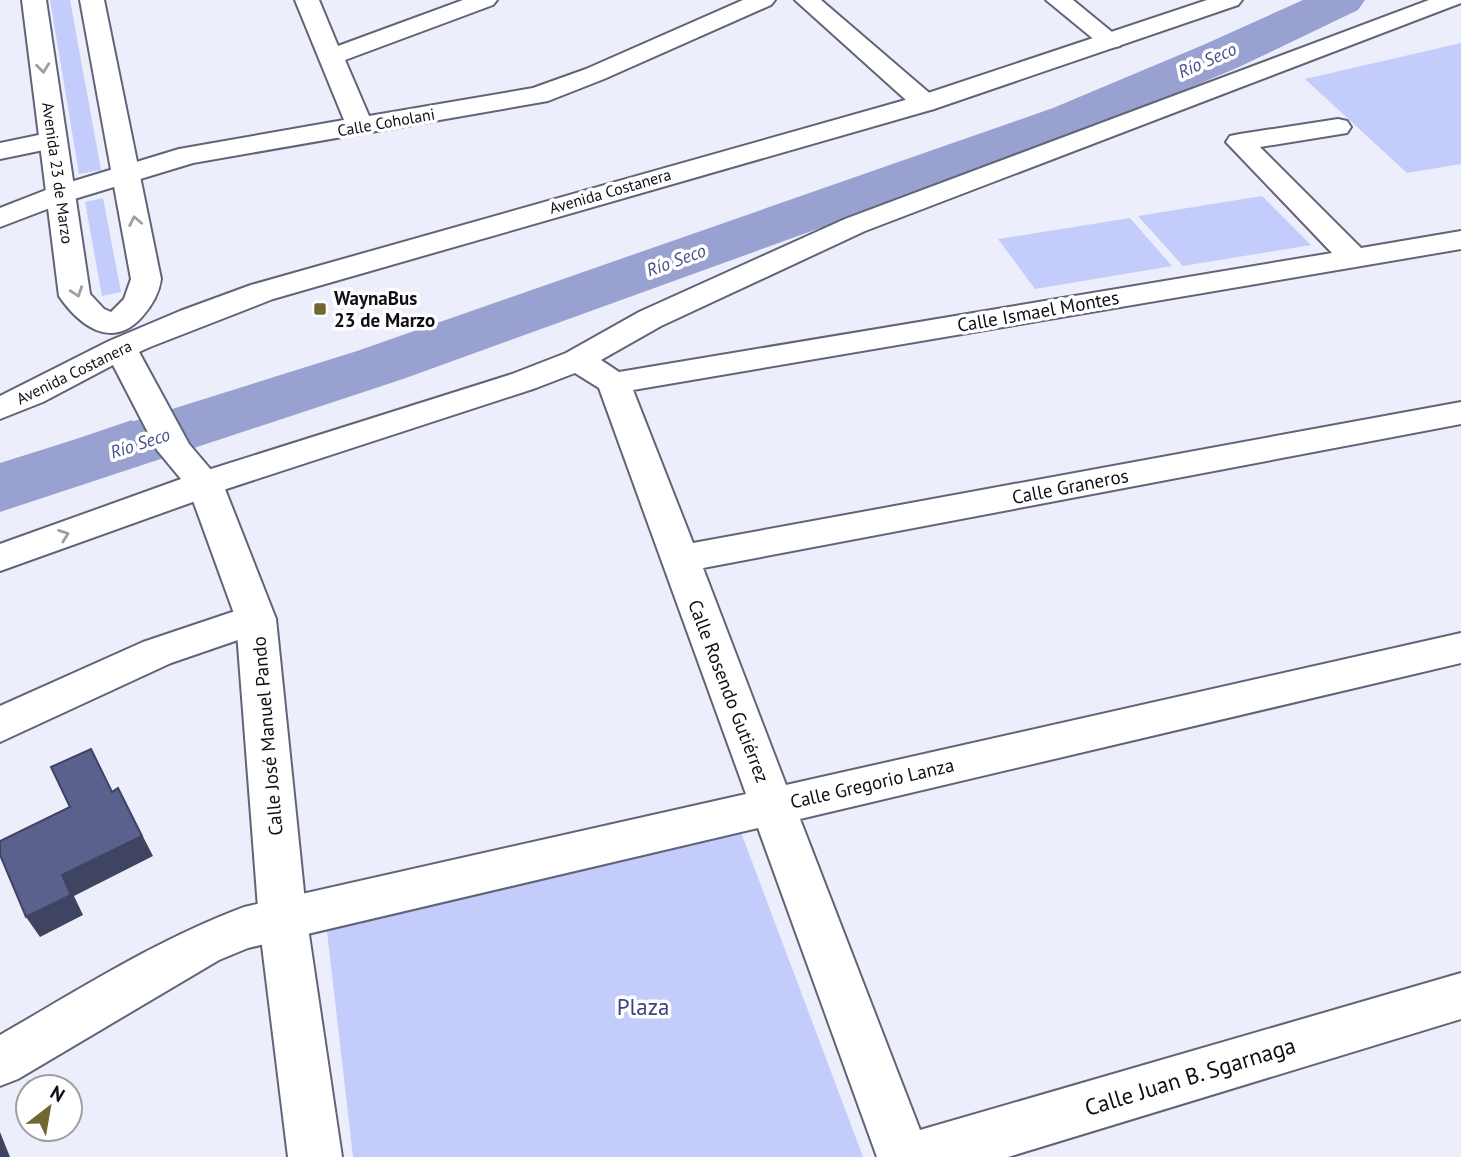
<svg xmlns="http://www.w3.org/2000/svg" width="1461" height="1157" font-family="'PT Sans',sans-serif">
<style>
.green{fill:#c3ccfa}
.water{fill:#99a1d0}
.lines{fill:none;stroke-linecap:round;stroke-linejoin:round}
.river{fill:#99a1d0;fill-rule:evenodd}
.street-casing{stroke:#616477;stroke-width:4}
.secondary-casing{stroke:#616477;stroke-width:4}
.primary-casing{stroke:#616477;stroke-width:4}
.street{fill:#fff;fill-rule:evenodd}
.secondary{fill:#fff;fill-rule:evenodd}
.primary{fill:#fff;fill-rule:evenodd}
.shaded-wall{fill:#3f4462}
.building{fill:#5a618c;stroke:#3f4462;stroke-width:2}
.oneway{stroke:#9f9fa2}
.poi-dot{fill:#706733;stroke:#fff;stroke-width:2.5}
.labels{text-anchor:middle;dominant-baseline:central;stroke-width:7;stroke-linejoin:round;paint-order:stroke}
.far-street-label{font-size:16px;fill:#0e0f16;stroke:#fff}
.far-water-label{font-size:18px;font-style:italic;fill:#48508c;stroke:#fff}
.poi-label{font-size:19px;font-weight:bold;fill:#0e0f16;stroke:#fff;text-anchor:start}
.street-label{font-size:19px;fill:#0e0f16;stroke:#fff}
.near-park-label{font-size:23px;fill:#3c437e;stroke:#fff}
.near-street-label{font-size:23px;fill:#0e0f16;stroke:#fff}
</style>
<rect width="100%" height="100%" fill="#eceefc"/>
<path class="green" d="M50 0H70L101 170 79 174Z
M1461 43V164L1407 173 1305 79Z
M1262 196 1311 245 1183 266 1138 216Z
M103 198 121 292 102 296 85 202Z
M1130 218 1172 266 1035 289 998 239Z
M739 827 863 1157H353L327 931Z"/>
<path class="water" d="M132 420 152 454 0 508V465Z"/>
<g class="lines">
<path class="river" d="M1303 0H1365L1358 10 1239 67 1091 130 403 379 0 512V463L357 351 1053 108 1203 45Z"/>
<g class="street-casing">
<path id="street" d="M295 0H319L338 46 463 0H497L493 5 345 60 369 116 533 88 586 69 743 0H775L771 5 604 79 548 101 193 163 71 200 0 227V208L51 188 179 149 344 120Z
M795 0H821L934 97 938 103 934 109 925 111 916 109Z
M1046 0H1073L1123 41 1120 46 1111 48 1102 46Z
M1429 0H1461V3L865 231 661 326 601 360 619 372 1332 253 1226 142 1230 136 1240 134 1338 119 1347 121 1351 127 1347 133 1260 147 1361 248 1461 231V249L633 390 693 543 1461 402V424L703 568 786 785 1461 633V663L800 819 920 1130 1461 973V1019L1008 1157H877L758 828 248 948 219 960 18 1079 0 1086V1035C80 989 158 939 244 907L746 794 599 388 575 373 536 388 205 496 192 493 187 484 192 475 512 374 566 353 639 312 845 219Z
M53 132 63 134 67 140 63 146 0 159V143Z
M256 604 270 609 276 619 270 629 171 663 0 742V706L143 642Z"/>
</g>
<g class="secondary-casing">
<path id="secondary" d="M22 0H46L90 294 104 309 111 312 124 299 131 279 80 0H104L161 279C159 294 151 307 141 318 111 350 79 325 59 296Z
M205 472 218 475 223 484 276 619 307 921 342 1157H288L259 921 236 619 187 484 192 475Z"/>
</g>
<g class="primary-casing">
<path id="primary" d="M1207 0H1242L1238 5 934 109 273 299 150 347 139 352 189 444 223 484 218 493 0 571V544L181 479 157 450 113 365 43 402 0 419V396L109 341 180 311 251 285 916 97Z"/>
</g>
<use href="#street" class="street"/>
<use href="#secondary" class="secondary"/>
<use href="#primary" class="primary"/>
</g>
<path class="shaded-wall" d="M118 788 153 856 74 896 83 915 40 937 26 917 62 875Z
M0 1132 10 1157H0Z"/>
<path class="building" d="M91 749 112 792 118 788 142 836 62 875 71 895 26 917 0 855V841L70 807 51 767Z"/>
<defs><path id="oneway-chevron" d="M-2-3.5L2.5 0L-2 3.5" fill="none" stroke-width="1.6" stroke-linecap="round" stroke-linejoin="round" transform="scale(1.75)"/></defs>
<g class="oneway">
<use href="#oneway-chevron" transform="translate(43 68) rotate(83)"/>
<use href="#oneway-chevron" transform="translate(135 221) rotate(-101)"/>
<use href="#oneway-chevron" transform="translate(77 292) rotate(71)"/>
<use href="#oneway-chevron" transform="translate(64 535) rotate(-20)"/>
</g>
<rect class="poi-dot" x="313" y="302" width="14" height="14" rx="3.5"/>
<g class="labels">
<g class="far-street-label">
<text transform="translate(386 122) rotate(-10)">Calle Coholani</text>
<text transform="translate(58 173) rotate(82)">Avenida 23 de Marzo</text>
<text transform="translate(610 191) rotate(-16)">Avenida Costanera</text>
<text transform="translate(74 372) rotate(-26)">Avenida Costanera</text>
</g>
<g class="far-water-label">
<text transform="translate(1207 60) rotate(-24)">Río Seco</text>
<text transform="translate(676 260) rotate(-20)">Río Seco</text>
<text transform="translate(140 443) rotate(-18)">Río Seco</text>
</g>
<g class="poi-label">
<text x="334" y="298">WaynaBus<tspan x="334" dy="22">23 de Marzo</tspan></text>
</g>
<g class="street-label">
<text transform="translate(1038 311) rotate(-10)">Calle Ismael Montes</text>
<text transform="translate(1070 486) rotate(-11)">Calle Graneros</text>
<text transform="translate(729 691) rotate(69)">Calle Rosendo Gutiérrez</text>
<text transform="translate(267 736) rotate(-95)">Calle José Manuel Pando</text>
<text transform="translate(872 783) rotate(-13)">Calle Gregorio Lanza</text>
</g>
<g class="near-park-label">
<text x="643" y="1006">Plaza</text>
</g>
<g class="near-street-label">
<text transform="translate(1190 1076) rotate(-17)">Calle Juan B. Sgarnaga</text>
</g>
</g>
<g transform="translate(49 1108) rotate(31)"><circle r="33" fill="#ffffff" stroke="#9f9fa2" stroke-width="2"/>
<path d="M0-5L12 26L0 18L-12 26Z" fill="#706733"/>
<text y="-10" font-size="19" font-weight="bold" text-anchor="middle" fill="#0e0f16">N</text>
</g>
</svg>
